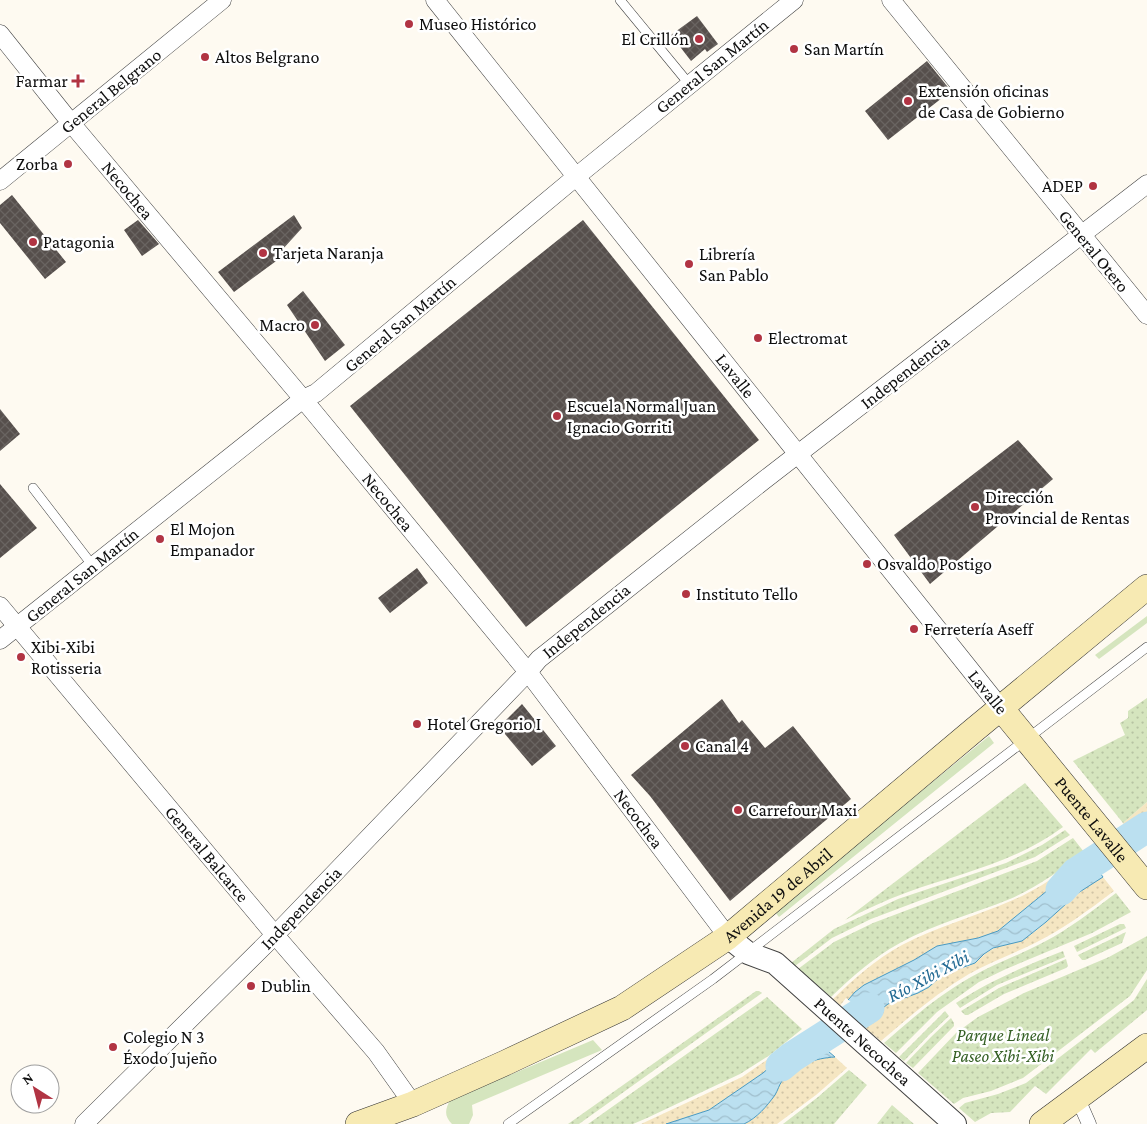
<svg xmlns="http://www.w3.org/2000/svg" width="1147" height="1124" font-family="'Crimson Pro',serif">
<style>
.grass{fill:#d5e5be}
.sand{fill:url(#sand-dots)}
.park{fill:url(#park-dots)}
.water{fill:url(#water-waves);stroke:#4999c0}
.pier{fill:#fefaf1}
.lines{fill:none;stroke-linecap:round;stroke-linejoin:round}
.river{stroke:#bbe0f0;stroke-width:31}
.building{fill:url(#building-cross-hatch)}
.service-casing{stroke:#414141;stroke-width:10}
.pedestrian-casing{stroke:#414141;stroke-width:15}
.minor-casing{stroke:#414141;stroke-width:19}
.tertiary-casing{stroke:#414141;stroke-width:24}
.secondary-casing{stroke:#303030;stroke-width:26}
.service{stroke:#fff;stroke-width:9}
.pedestrian{stroke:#fff;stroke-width:14}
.minor{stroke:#fff;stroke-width:18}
.tertiary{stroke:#fff;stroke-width:22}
.secondary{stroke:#f7eab3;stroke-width:25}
.poi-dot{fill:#b13443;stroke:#fff;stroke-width:2}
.labels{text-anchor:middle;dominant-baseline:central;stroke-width:5;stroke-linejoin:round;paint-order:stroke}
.poi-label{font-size:18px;fill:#0e0e0e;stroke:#fff;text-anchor:start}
.street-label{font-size:18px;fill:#0e0e0e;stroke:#fff}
.park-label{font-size:18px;font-style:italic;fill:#356025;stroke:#fff}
.water-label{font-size:19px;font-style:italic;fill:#246b94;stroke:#fff}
</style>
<defs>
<pattern id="sand-dots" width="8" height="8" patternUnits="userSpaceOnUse" patternTransform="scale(1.25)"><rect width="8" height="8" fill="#f5e6c2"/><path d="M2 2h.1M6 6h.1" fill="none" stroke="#d1c4a6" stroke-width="1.8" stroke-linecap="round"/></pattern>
<pattern id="park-dots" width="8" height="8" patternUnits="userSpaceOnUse" patternTransform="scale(1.25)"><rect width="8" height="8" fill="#d5e5be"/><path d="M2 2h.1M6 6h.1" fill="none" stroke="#b6c3a2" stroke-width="1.8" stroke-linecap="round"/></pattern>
<pattern id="water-waves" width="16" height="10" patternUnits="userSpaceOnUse" patternTransform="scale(1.25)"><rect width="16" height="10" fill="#bbe0f0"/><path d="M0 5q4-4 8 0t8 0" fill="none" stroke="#a0bfcd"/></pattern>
<pattern id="building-cross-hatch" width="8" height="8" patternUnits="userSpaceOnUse" patternTransform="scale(1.25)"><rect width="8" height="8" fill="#564f4c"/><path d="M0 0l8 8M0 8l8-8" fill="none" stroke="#696461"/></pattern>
</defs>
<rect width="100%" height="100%" fill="#fefaf1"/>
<path class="grass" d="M1147 616V623L1099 659 1095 655Z
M989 736 994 743 779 917 774 911Z
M593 1040 602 1050 472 1105 473 1115 469 1124H452C444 1116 445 1110 450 1100Z"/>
<path class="sand" d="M1147 802V818L1128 830 1123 823Z
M1066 869 1063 875 1048 890 998 931 978 938 937 946 914 960 864 985 855 992 842 1007 833 999C854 979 876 959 902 945 938 926 977 916 1013 900 1032 892 1049 881 1066 869Z
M1103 877 1114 891C1089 910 1063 929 1035 943 1013 954 990 962 969 974 937 993 909 1017 881 1041L864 1027C875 1000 907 1001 927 987 933 984 936 978 942 975 952 970 965 969 975 963 981 959 985 952 993 949 1004 943 1017 944 1029 936 1055 918 1074 891 1103 877Z
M805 1031 808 1034 763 1073 709 1110 666 1124H641L742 1077 771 1057Z
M835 1057 847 1068 816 1095 777 1124H744C764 1116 771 1097 782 1081 794 1065 816 1058 835 1057Z"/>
<path class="park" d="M1147 698V802L1123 823 1073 761 1125 735 1120 723 1128 718V711Z
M1025 783 1063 827C1016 862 962 873 908 892 886 900 865 910 845 920Z
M1065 830 1070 835 1035 857 871 919 832 938 795 966 791 963 834 929 898 899 1006 863 1042 845Z
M1073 838 1084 852C1061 870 1037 887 1010 899 973 914 934 924 900 943 874 957 852 977 831 997L798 969 834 942 873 923 1037 861Z
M1116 893 1131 912 1092 933 1006 969 979 982 937 1012 896 1053 884 1043C911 1019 939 995 971 977 995 963 1020 955 1044 942 1069 929 1092 911 1116 893Z
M1120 924H1124L1126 928 1077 952 1074 946Z
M1126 932 1122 943 1085 960H1082L1078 955Z
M1147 936V970L1130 996 1023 1078 991 1091 963 1098 954 1104 918 1073 956 1033 978 1017 1024 993 1109 957Z
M1063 951 1065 957 997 985 960 1008 956 1003C989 981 1025 966 1063 951Z
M1066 959 1068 966 1066 968 1004 994 968 1015H965L961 1011 999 988Z
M1147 979V1010L1095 1053 1091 1049 1046 1094 1035 1086 1010 1112 991 1113 975 1122 959 1108 965 1103 998 1094 1026 1083 1134 1000Z
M756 991H759L762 993 579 1124H568Z
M767 997 802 1029 770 1055 740 1074 647 1118 633 1124H588Z
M945 1011 949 1016 929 1035 904 1061 899 1057Z
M951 1018 954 1023V1026L913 1068 906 1063 931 1037Z
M849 1070 867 1085 834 1124H783L818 1097Z
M892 1105 914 1124H877Z"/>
<path class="water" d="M1147 818V844L1141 846 1128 830Z
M1086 854 1103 877 1078 893 1046 922 1022 941 993 948 984 954 975 963 942 975 929 987 918 993 888 1004 867 1020 842 1007 855 992 864 985 914 960 937 946 978 938 998 931 1048 890 1063 875 1066 869Z
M808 1034 835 1057C816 1058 794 1065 782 1081 779 1085 778 1090 775 1095 767 1106 757 1118 744 1124H666L709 1110 763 1073Z"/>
<path class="pier" d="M846 998 871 1019 866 1029 839 1007Z"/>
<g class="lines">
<path class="river" d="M1061 890 1076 873 1147 827
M781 1066 792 1057 869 1008"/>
</g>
<path class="building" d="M697 16 718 44 707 52 705 49 691 61 671 35Z
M927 61 951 91 888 140 865 111Z
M12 195 66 262 45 279 0 223V205Z
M294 215 302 228 282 250 283 256 234 292 218 272Z
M138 220 159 244 142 256 124 230Z
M583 220 759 440 526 627 350 406Z
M303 291 345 345 325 361 287 305Z
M0 409 20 434 0 451Z
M1018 440 1053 479 930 584 894 535Z
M0 484 37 528 0 558Z
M417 568 428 583 390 613 378 598Z
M722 699 739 723 742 720 765 748 793 726 851 799 730 901 650 796 631 775Z
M522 704 556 746 532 766 499 727Z"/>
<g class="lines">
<g class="service-casing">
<path id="service" d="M620 0 690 85
M33 488 93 566
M508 1124 713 979 1147 647"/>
</g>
<g class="pedestrian-casing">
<path id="pedestrian" d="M1078 1099 1089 1124"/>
</g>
<g class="minor-casing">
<g id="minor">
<path id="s1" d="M435 0 1000 707"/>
<path d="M891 0 1147 315"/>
<path id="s2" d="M0 34 71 123 303 399 528 672 728 937"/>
<path d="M0 181 222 0"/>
<path d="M0 606 275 935 376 1052 413 1104"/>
<path d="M0 640 303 399 316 393 577 176 794 0"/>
<path d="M84 1124 275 935 528 672 539 659 763 481 1147 184"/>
</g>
</g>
<g class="tertiary-casing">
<g id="tertiary">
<path id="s3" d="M728 937 748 953 775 963 955 1124"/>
</g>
</g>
<g class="secondary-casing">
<g id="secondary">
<path id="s4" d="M1000 707 1147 887"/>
<path id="s5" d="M358 1124 413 1104 505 1063 622 1008 728 937 974 730 1147 587"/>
<path d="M1042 1124 1147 1046"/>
</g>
</g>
<use href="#service" class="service"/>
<use href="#pedestrian" class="pedestrian"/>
<use href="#minor" class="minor"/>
<use href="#tertiary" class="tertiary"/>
<use href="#secondary" class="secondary"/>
</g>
<g class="poi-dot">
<circle cx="409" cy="24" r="5"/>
<circle cx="699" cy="39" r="5"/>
<circle cx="794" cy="49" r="5"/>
<circle cx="205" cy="57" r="5"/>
<path d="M75.5 73.5h5v5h5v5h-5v5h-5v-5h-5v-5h5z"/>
<circle cx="908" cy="101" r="5"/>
<circle cx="68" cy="164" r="5"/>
<circle cx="1093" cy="186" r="5"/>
<circle cx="33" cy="242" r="5"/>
<circle cx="263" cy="253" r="5"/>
<circle cx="689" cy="264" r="5"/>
<circle cx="315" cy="325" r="5"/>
<circle cx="758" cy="338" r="5"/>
<circle cx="557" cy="416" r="5"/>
<circle cx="975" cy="507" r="5"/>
<circle cx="160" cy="539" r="5"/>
<circle cx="867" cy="564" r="5"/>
<circle cx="686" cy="594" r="5"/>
<circle cx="914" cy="629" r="5"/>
<circle cx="21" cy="657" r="5"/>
<circle cx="417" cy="724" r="5"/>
<circle cx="685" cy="746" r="5"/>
<circle cx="738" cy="810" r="5"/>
<circle cx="251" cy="986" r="5"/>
<circle cx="113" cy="1047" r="5"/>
</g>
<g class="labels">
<g class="poi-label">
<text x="419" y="24">Museo Histórico</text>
<text x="689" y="39" text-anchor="end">El Crillón</text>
<text x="804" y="49">San Martín</text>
<text x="215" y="57">Altos Belgrano</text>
<text x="68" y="81" text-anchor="end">Farmar</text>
<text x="918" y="91">Extensión oficinas<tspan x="918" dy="21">de Casa de Gobierno</tspan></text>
<text x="58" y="164" text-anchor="end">Zorba</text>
<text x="1083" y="186" text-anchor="end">ADEP</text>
<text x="43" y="242">Patagonia</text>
<text x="273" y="253">Tarjeta Naranja</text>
<text x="699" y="254">Librería<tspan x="699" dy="21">San Pablo</tspan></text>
<text x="305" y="325" text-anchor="end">Macro</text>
<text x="768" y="338">Electromat</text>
<text x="567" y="406">Escuela Normal Juan<tspan x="567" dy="21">Ignacio Gorriti</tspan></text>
<text x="985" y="497">Dirección<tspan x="985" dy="21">Provincial de Rentas</tspan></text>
<text x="170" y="529">El Mojon<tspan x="170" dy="21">Empanador</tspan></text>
<text x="877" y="564">Osvaldo Postigo</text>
<text x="696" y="594">Instituto Tello</text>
<text x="924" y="629">Ferretería Aseff</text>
<text x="31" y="647">Xibi-Xibi<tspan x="31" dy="21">Rotisseria</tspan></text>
<text x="427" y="724">Hotel Gregorio I</text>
<text x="695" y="746">Canal 4</text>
<text x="748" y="810">Carrefour Maxi</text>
<text x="261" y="986">Dublin</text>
<text x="123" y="1037">Colegio N 3<tspan x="123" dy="21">Éxodo Jujeño</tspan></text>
</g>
<g class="street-label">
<text transform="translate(712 66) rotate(-39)">General San Martín</text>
<text transform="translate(111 91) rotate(-39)">General Belgrano</text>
<text stroke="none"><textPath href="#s2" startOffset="202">Necochea</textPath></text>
<text transform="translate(1094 251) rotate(51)">General Otero</text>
<text transform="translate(400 324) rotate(-40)">General San Martín</text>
<text transform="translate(905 372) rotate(-38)">Independencia</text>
<text stroke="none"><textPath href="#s1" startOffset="481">Lavalle</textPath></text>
<text stroke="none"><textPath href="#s2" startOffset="608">Necochea</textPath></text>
<text transform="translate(82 575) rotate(-39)">General San Martín</text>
<text transform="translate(586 621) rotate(-39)">Independencia</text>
<text transform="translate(988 692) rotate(51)">Lavalle</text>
<text stroke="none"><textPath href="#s2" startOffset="1012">Necochea</textPath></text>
<text stroke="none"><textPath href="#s4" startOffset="145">Puente Lavalle</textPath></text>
<text transform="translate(207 854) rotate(50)">General Balcarce</text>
<text stroke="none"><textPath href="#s5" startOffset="481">Avenida 19 de Abril</textPath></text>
<text transform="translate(301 908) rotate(-46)">Independencia</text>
<text stroke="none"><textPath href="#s3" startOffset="172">Puente Necochea</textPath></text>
</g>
<g class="park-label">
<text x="1003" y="1035">Parque Lineal<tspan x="1003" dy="21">Paseo Xibi-Xibi</tspan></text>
</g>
<g class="water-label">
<text transform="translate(928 976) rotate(-28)">Río Xibi Xibi</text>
</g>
</g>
<g transform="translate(35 1089) rotate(324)"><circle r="24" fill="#ffffff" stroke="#9f9f9f"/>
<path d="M0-4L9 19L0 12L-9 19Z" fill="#b13443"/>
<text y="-8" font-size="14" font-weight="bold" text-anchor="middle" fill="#0e0e0e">N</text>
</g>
</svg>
